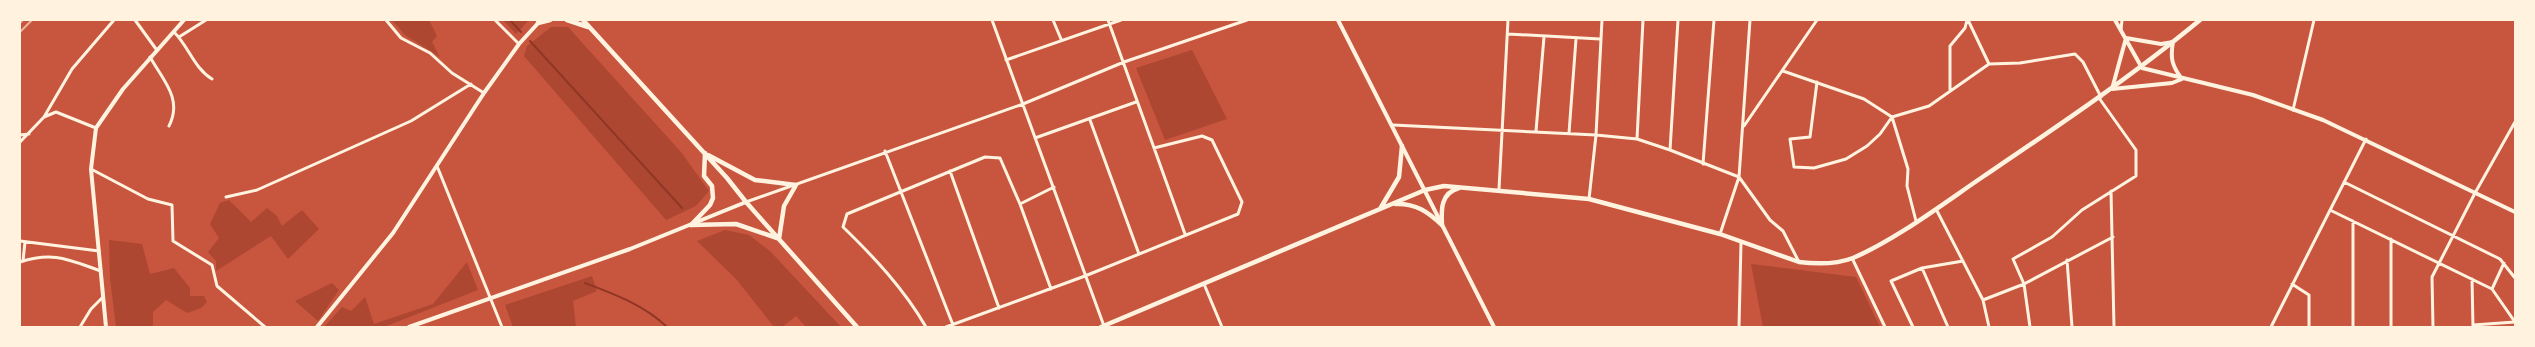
<svg xmlns="http://www.w3.org/2000/svg" width="2535" height="347" font-family="'Exo 2',sans-serif">
<style>
.green{fill:#ae4732}
.lines{fill:none;stroke-linecap:round;stroke-linejoin:round}
.stream{stroke:#8f3625;stroke-width:2}
.minor{stroke:#fff3e0;stroke-width:3}
.tertiary{stroke:#fff3e0;stroke-width:4}
.secondary{stroke:#fff3e0;stroke-width:4.5}
.rail{stroke:#e9b49f;stroke-width:2}
</style>
<rect width="100%" height="100%" fill="#c8553d"/>
<path class="green" d="M392 20H429L437 36 432 42 440 57 405 35Z
M503 20H529L516 34Z
M551 27H568L681 152 709 191 696 206 666 220 524 56 527 46Z
M1192 50 1227 119 1165 140 1136 68Z
M229 200 251 222 267 208 277 216 282 226 302 210 319 229 288 259 271 236 216 271V261L208 252 219 238 210 224 220 203Z
M725 230 749 235 770 251 841 327H806L796 316 782 327H774L737 280 697 241Z
M109 240 142 244 150 274 174 268 190 288V296H204L207 302 201 308 187 313 166 300 153 312V327H116L110 278Z
M467 262 478 290 384 327H324L342 307 351 311 365 297 374 324 433 304Z
M1751 264 1856 277 1880 327H1763Z
M592 276 597 291 573 301 576 327H513L505 305Z
M332 283 339 290 318 321 295 301Z"/>
<g class="lines">
<path class="stream" d="M510 20 521 32
M530 41 682 208
M585 283C614 294 644 305 667 327"/>
<path class="minor" d="M135 20 156 49
M386 20 401 38 430 53 452 73 484 93
M495 20 519 44
M992 20 1104 326
M1053 20 1061 39
M1108 20 1185 234
M1968 20 1989 64
M2121 30 2122 20
M174 32C189 47 194 68 212 79
M1508 34 1600 39
M179 37 206 20
M150 57C163 80 183 99 169 126
M1006 60 1121 20
M1783 71 1864 99 1892 117 1908 169 1907 186 1916 221
M1817 82 1810 137 1790 139 1794 167 1814 168 1846 159 1867 146 1880 134 1892 117 1929 106 1989 64 2020 63 2075 54 2083 62 2101 97
M1950 91V46L1965 28 1967 20
M2293 110 2314 20
M44 117 72 69 114 20
M1090 120 1139 254
M1393 125 1596 135 1637 139 1670 150 1739 177 1770 220 1783 231 1799 262
M1744 126 1817 20
M1536 131 1544 37
M1569 133 1576 39
M20 135 29 134
M1035 138 1136 102
M1637 139 1643 20
M20 142 44 117 56 112 96 128
M1670 150 1678 20
M885 151 953 325
M1703 164 1714 20
M437 166 502 327
M91 169 148 199 172 205 173 241 212 265 217 286 265 327
M950 171 999 308
M2344 182 2500 259 2515 278
M1499 189 1508 20
M2111 191 2114 327
M226 197 257 190 411 121 471 84
M1589 199 1596 135 1602 20
M746 202 1023 104 1124 62 1247 20
M1020 204 1054 187
M1936 209 1983 300 1989 327
M2330 210 2492 289 2515 322
M2353 221V327
M1720 234 1739 177 1750 20
M2391 239V327
M20 241 99 251
M1852 258 1885 327
M2067 260 2072 327
M23 261 25 242
M20 262C54 251 69 260 101 271
M1922 268 1948 327
M2472 279 2473 327
M1204 284 1222 327
M2292 284 2309 295V327
M2492 289 2504 263
M1983 300 2024 284 2113 237
M2473 325 2515 322
M80 327 91 309 103 297
M926 327C904 289 874 257 843 227L847 214 985 157 1000 158 1020 204 1051 289
M946 327 1085 276 1238 214 1242 202 1212 140 1202 136 1154 148
M1739 327 1741 243
M1913 327 1891 281 1922 268 1963 261
M2030 327 2024 284 2013 259 2052 237 2082 210 2136 176V150L2099 98
M2271 327 2366 139
M2433 327 2432 277 2475 193 2515 122"/>
<path class="tertiary" d="M1338 20 1494 327
M2115 20 2142 68 2253 95 2323 120 2515 212
M2126 38 2161 44 2173 42C2170 58 2172 66 2182 79L2172 83 2112 89Z
M106 327 91 169 96 128 123 89 184 20
M317 327 393 233 484 93 519 44 540 21
M409 327 630 249 746 202"/>
<path class="secondary" d="M539 20 538 23 550 20
M567 20 588 27
M583 20 727 178 746 202 857 327
M708 155 755 180 796 185 784 206 779 239
M1395 204C1416 203 1428 212 1442 225
M1380 209 1399 177 1402 146
M691 225 736 224 777 238
M691 225 710 205 713 198 712 186 704 176 705 153
M1442 225C1441 209 1441 193 1459 188
M1101 327 1425 190 1444 186 1589 199 1720 234 1799 262C1815 264 1837 264 1853 258 1897 239 1944 203 1984 176 2058 126 2131 77 2200 20"/>
<path class="rail" d="M20 23 23 20
M20 32 32 20"/>
</g>
<rect width="2535" height="347" fill="none" stroke="#fff3e0" stroke-width="42"/>
</svg>
